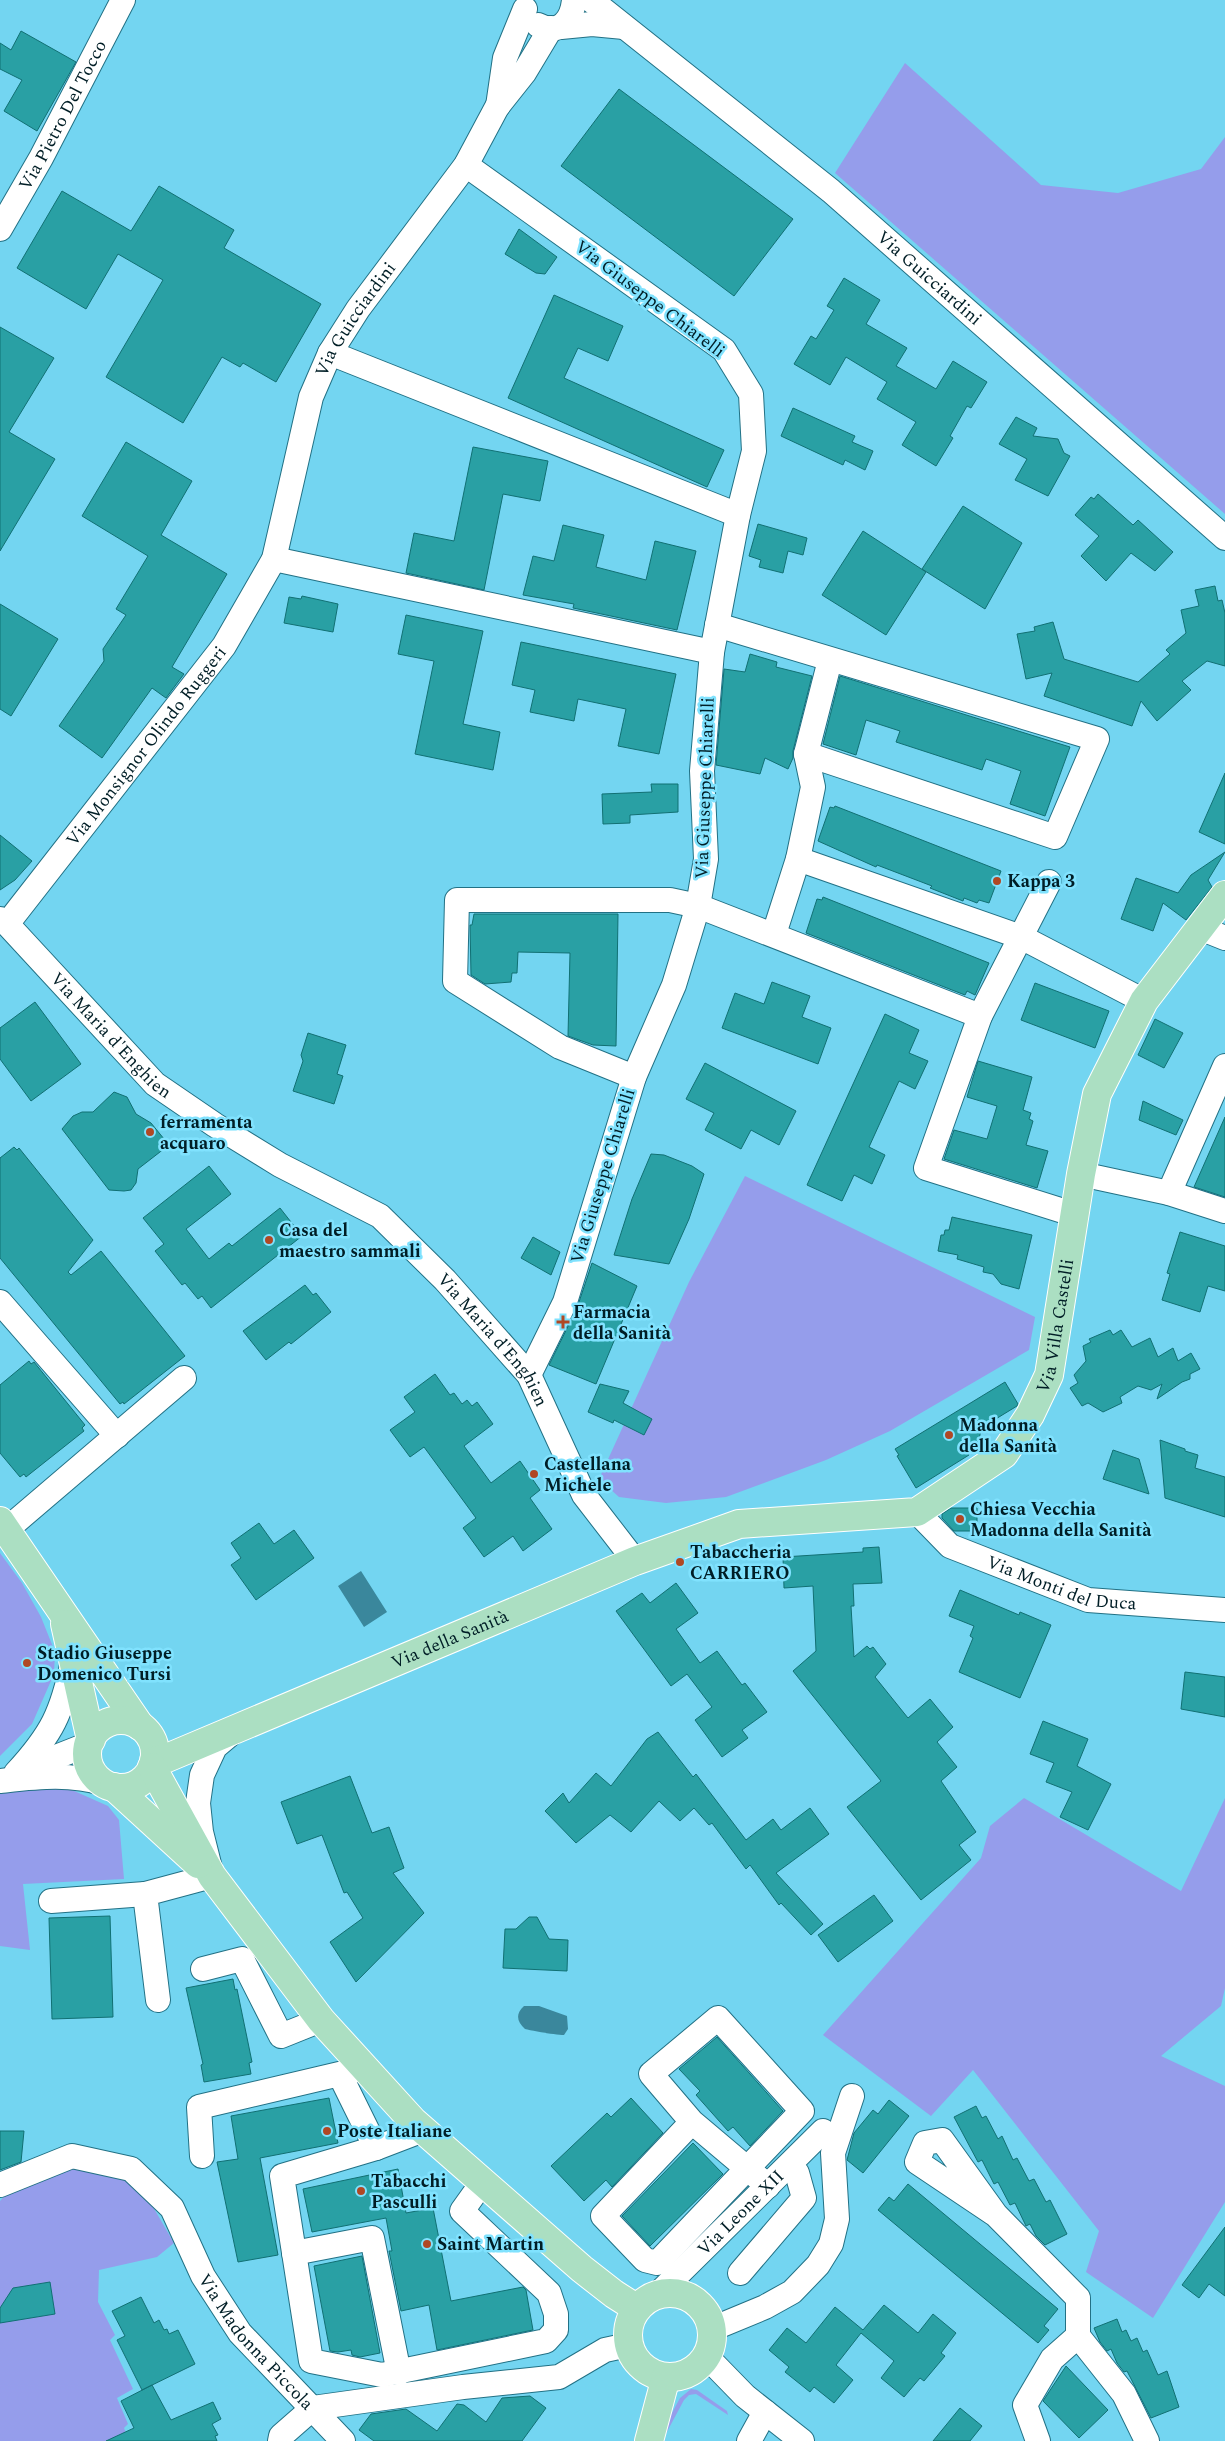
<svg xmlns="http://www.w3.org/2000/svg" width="1225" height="2441" font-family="Spectral,serif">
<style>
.green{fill:#959deb}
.water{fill:#3a879c}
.building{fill:#29a0a4;stroke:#117073}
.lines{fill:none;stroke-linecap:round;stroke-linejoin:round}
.minor-casing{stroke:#227185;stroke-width:26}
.major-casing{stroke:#fff;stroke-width:30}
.minor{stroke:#fff;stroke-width:24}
.major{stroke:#abdfc2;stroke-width:28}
.poi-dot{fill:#b04824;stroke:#80e2fe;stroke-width:2}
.labels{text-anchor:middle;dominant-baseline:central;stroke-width:5;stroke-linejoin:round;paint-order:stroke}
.street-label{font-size:18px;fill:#001e26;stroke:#80e2fe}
.poi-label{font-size:18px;font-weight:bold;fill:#001e26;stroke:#80e2fe;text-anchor:start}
</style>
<rect width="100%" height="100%" fill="#73d5f1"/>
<path class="green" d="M905 63 1041 185 1118 193 1201 169 1225 137V514L835 173Z
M745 1176 1035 1317 1029 1350 890 1431 826 1460 726 1497 666 1503 619 1497 599 1479 689 1282Z
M0 1553 22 1583 41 1617 55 1652 54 1674 32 1724 0 1756Z
M63 1786 108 1806 119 1820 124 1879 23 1884 30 1950 0 1946V1792Z
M1024 1798 1181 1891 1225 1798V1988L1221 2006 1161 2056 1225 2086V2202L1153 2318 1086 2272 1099 2231 973 2070 931 2116 823 2035 981 1858 990 1826Z
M72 2156 131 2169 174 2243 157 2257 99 2270 98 2302 115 2335 110 2340 133 2389 117 2398 128 2424 124 2428 129 2441H0V2201L21 2177Z
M691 2389 697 2390 727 2411 728 2415 696 2394 689 2395 684 2400 662 2441H657L680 2398Z"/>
<path class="water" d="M361 1571 387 1612 364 1627 338 1586Z
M524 2006H539L567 2016 568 2029 564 2035C556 2035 533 2031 525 2029 517 2022 515 2014 524 2006Z"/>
<path class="building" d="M21 31 76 62 37 131 4 111 22 80 0 69V43L11 50Z
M619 89 793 219 734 296 561 166Z
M159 186 234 230 224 248 321 304 276 382 243 363 240 367 222 357 183 423 106 377 163 280 118 254 86 309 17 268 62 191 131 231Z
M519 229 557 257 545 274 536 273 505 254Z
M844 278 880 300 866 324 907 348 896 366 936 389 953 361 987 382 971 408 967 406 950 436 953 438 936 466 902 445 916 422 877 399 887 382 846 357 830 385 794 364 811 336 816 339 834 310 827 306Z
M554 295 623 326 608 361 578 348 564 378 724 450 707 487 508 398Z
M0 327 54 358 9 432 55 459 0 551Z
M793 408 855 436 852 442 873 451 865 470 845 460 843 465 781 436Z
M1016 417 1037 428 1033 436 1058 439 1064 453 1070 456 1048 496 1015 480 1027 459 999 444Z
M126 442 192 481 161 535 227 574 172 667 184 674 166 698 152 688 102 758 59 726 104 661 103 649 126 615 116 609 148 556 82 516Z
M473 447 548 461 540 501 503 494 484 590 406 573 414 533 454 541Z
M1098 494 1133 525 1138 520 1173 552 1155 571 1131 553 1106 581 1081 556 1099 536 1075 515 1091 497 1094 499Z
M963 506 1022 543 985 609 922 569Z
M758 524 807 538 803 555 788 551 783 573 759 567 761 560 749 556Z
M563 525 604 535 596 567 646 580 655 541 696 551 677 630 573 608 574 604 523 595 533 556 554 561Z
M863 531 926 572 886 635 822 595Z
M1215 586 1218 601 1222 600 1225 613V666L1207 661 1182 681 1191 690 1157 721 1141 701 1132 726 1044 696 1052 673 1026 679 1017 634 1035 631 1034 627 1053 622 1064 659 1138 682 1170 654 1166 650 1186 633 1181 610 1199 606 1195 590Z
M302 596 338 604 333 632 284 623 289 597 301 599Z
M0 604 58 639 11 716 0 709Z
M406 615 483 631 463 724 500 732 493 770 415 754 434 661 398 654Z
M521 642 676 674 659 754 618 746 626 709 578 699 574 721 530 712 535 690 512 685Z
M750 654 777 662 776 667 812 676 793 751V758L788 769 765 758 760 774 716 765 724 669 745 672Z
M840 676 1070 747 1045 816 1010 804 1021 771 986 759 982 770 896 742 900 731 866 720 856 755 823 744Z
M1225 773V844L1199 832Z
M651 784H678V812L630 815V823L603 824 602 794 652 792Z
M835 806 1001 871 989 903 979 900 977 903 964 898 963 901 930 888 932 886 877 865 876 867 818 841 830 807 834 808Z
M0 835 32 861 15 880 0 890Z
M1225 852 1208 880 1212 887 1186 920 1163 903 1153 931 1121 919 1136 878 1178 893 1191 875Z
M823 897 989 963 975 995 967 991 965 995 952 990 806 933 817 899 822 900Z
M474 914H618L616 1046 593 1045 568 1036 570 953 518 952 517 973H512L511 982 485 984 471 975 470 925H472Z
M772 982 810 996 802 1017 831 1028 818 1064 722 1028 735 993 764 1004Z
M1035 983 1109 1011 1095 1048 1021 1020Z
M35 1002 81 1064 31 1101 0 1059V1028Z
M885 1014 919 1030 909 1053 928 1061 915 1089 899 1081 869 1147 885 1155 872 1184 854 1175 842 1201 807 1185Z
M1155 1019 1183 1033 1164 1068 1138 1055Z
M308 1033 346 1045 337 1074 343 1076 334 1104 293 1091 303 1061 301 1055Z
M978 1061 1032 1077 1023 1110 1031 1113 1029 1119 1033 1121 1026 1145 1048 1151 1037 1188 944 1159 954 1130 987 1139 997 1106 967 1097Z
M705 1063 796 1111 779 1145 751 1130 741 1149 705 1130 714 1113 686 1099Z
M114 1092 127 1097 136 1114 151 1123 169 1145 138 1169 136 1183 131 1190 124 1191 109 1190 62 1129 73 1116 82 1112H93Z
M1143 1101 1183 1120 1176 1135 1139 1120Z
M1225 1117V1197L1194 1187Z
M14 1147 17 1150 19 1148 93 1240 68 1272 71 1275 101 1251 185 1356 124 1404 123 1402 120 1404 0 1258V1158Z
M651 1154 664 1155 692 1166 704 1174 689 1219 669 1264 614 1255 632 1199Z
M209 1166 231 1194 186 1229 209 1259 229 1243 232 1246 280 1208 302 1236 211 1308 202 1296 198 1299 185 1283 182 1285 155 1251 164 1244 143 1218Z
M952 1217 1032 1235 1019 1289 1001 1284 993 1274 983 1272 984 1267 957 1259 958 1255 938 1251 941 1235H944L945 1230H949Z
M1180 1232 1225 1246V1291L1208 1286 1200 1312 1162 1300 1170 1274 1167 1273Z
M533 1237 560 1252 551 1275 521 1258Z
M592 1263 637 1286 596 1384 549 1365 577 1308Z
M305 1285 313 1295 316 1293 331 1312 291 1344 289 1342 266 1360 243 1331Z
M1110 1330 1113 1335 1121 1330 1132 1347 1150 1338 1158 1357 1173 1348 1178 1361 1191 1353 1200 1369 1190 1374V1379L1182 1382 1157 1399 1162 1384 1151 1390 1138 1386 1120 1397 1122 1403 1103 1412 1088 1403 1082 1406 1070 1388 1078 1383 1074 1375 1086 1361 1083 1346 1091 1342 1089 1339Z
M29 1361 31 1364 34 1362 85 1425 82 1428 84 1431 26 1477 24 1474 20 1477 0 1453V1385Z
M435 1374 450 1395 454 1393 462 1404 467 1400 472 1406 477 1402 493 1424 464 1446 491 1483 520 1461 540 1490 530 1498 552 1529 523 1551 513 1536 484 1557 463 1528 476 1518 424 1447 410 1457 390 1430 415 1412 404 1397Z
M1005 1382 1018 1404 1017 1406 981 1428 979 1441 965 1449 969 1455 916 1488 897 1456 899 1455 895 1449Z
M600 1384 629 1391 623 1403 652 1419 644 1435 614 1420 613 1423 588 1412Z
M1160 1440 1185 1449V1451L1198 1455 1195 1468 1225 1477V1517L1165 1498Z
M1113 1450 1139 1459 1149 1494 1103 1479Z
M951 1508H977V1531H954L942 1518V1514Z
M259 1523 274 1544 294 1530 314 1558 256 1600 231 1565 241 1558 231 1543Z
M879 1547 882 1583 853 1584 854 1606H851L854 1657 867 1646 870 1649 873 1647 886 1664 875 1677 908 1718 930 1699 953 1727 937 1742 957 1767 941 1781 976 1832 959 1845 971 1860 921 1900 847 1807 881 1781 793 1671 816 1651 813 1586 784 1588 783 1557 863 1552V1548Z
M676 1583 698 1613 676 1629 700 1663 717 1651 742 1685 745 1683 767 1712 742 1730 748 1738 722 1757 695 1720 712 1707 687 1674 671 1686 616 1611 642 1593 650 1603Z
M960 1590 1019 1615 1020 1612 1051 1625 1020 1698 959 1672 973 1638 970 1636 974 1626 949 1616Z
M1185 1672 1225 1677V1717L1181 1709Z
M1043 1721 1088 1739 1077 1766 1111 1784 1088 1830 1060 1817 1072 1792 1046 1782 1054 1763 1030 1754Z
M658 1732 693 1777 696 1774 746 1840 773 1819 781 1830 810 1808 829 1834 776 1873 823 1924 811 1935 781 1903 779 1905 750 1865 746 1869 712 1823 709 1825 694 1808 680 1821 659 1801 631 1832 610 1815 576 1843 545 1811 563 1793 569 1803 596 1773 611 1786 647 1739Z
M350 1776 372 1833 389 1827 404 1868 393 1873 424 1913 356 1982 330 1942 363 1918 347 1892 344 1893 322 1835 297 1844 281 1802Z
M874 1895 893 1921 838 1962 818 1935Z
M110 1916 113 2017 52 2019 49 1918Z
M529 1917H537L549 1939 568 1940 567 1971 503 1968 505 1929H516Z
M233 1979 235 1990 237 1989 252 2062 249 2063 251 2074 204 2082 201 2065 203 2064 186 1988Z
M717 2037 783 2111 750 2146 733 2127 728 2131 696 2095 700 2091 679 2069Z
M329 2098 338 2143 260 2158 278 2255 238 2262 217 2162 238 2159 231 2116Z
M631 2098 663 2133 612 2187 606 2180 584 2201 551 2166 607 2113 611 2117Z
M889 2100 909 2116 863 2173 847 2160 854 2133 873 2110 878 2114Z
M976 2106 982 2118 986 2116 998 2139 1002 2136 1013 2160 1017 2158 1029 2181 1034 2179 1046 2202 1050 2200 1067 2234 1045 2245 1036 2236 1030 2224 1026 2226 1015 2203 1010 2205 998 2182 994 2184 982 2160 978 2162 954 2117Z
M0 2131H24L21 2162 0 2170Z
M693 2143 723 2174 650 2246 622 2216Z
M398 2169 406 2213 433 2208 451 2301 523 2287 526 2290 533 2330 437 2350 429 2305 401 2311 389 2251H392L386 2218 312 2232 303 2189Z
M908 2184 1058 2309 1044 2326 1049 2330 1038 2343 878 2210 889 2197 894 2201Z
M1225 2227V2296L1209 2284 1199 2298 1182 2285Z
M362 2256 380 2353 360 2357 352 2355 351 2350 338 2352 330 2351 314 2266Z
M50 2282 55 2314 0 2323V2308L13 2288Z
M141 2297 154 2323 159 2320 164 2330 167 2329 169 2334 178 2330 195 2364 142 2390 117 2340 125 2336 112 2311Z
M884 2305 918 2333 933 2314 956 2333 941 2353 945 2356 924 2381 920 2378 904 2397 881 2378 894 2361 861 2333 836 2365 853 2380 834 2403 814 2387 810 2392 785 2372 789 2367 769 2350 787 2328 806 2343 835 2307 863 2330Z
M1117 2319 1122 2332 1126 2330 1131 2341 1137 2338 1143 2352 1147 2350 1158 2375 1167 2371 1179 2407 1151 2418 1127 2371 1124 2372 1117 2363 1111 2349 1107 2351 1100 2342 1094 2328Z
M1066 2366 1108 2410 1079 2438 1043 2401Z
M152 2385 171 2420 213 2402 221 2419 212 2424 218 2435 215 2436 217 2441H106L134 2428 121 2401Z
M530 2396 546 2408 522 2441H374L359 2430 371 2414 406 2409 437 2431 457 2404 464 2405 486 2422 502 2398Z
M960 2408 982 2426 970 2441H933Z"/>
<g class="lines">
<g class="minor-casing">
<g id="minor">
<path id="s1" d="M591 0 831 191 1225 538"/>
<path d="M538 25C560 36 572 20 574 0"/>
<path d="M561 27 592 24 624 27"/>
<path d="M498 106 505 58 525 9"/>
<path d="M466 165 724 350 751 394 754 451 738 515 712 652 702 771 706 859 698 906 674 985 634 1077 565 1302 529 1375"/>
<path id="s2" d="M0 229 41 158 123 0"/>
<path d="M330 353 738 515"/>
<path d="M274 559 712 652"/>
<path d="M717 625 1097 739 1055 837 806 754"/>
<path d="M798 859 1021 937 1144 1001"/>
<path d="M1049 882 980 1016 926 1168 1076 1215"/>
<path id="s3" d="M0 919 7 924 155 1084 215 1125 280 1165 380 1216 445 1280 529 1375 584 1495 635 1561"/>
<path id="s4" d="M7 924 224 646 274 559 311 397 330 353 358 309 466 165 497 107 524 73 551 28"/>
<path d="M1200 928 1225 938"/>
<path d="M774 934 798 859 813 787 806 754 830 660"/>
<path d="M634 1077 560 1047 455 981 457 900H670L698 906 980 1016"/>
<path d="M1081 1174 1169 1193 1225 1211"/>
<path d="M1169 1193 1225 1066"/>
<path d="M0 1302 117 1436"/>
<path id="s5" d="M917 1512 950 1546 1088 1600 1225 1610"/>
<path d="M6 1530 184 1378"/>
<path d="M23 1770 89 1744"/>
<path d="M16 1773C52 1734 62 1713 73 1661"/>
<path d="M0 1781C38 1777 69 1773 106 1784"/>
<path d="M51 1901 145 1894"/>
<path d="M203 1969 242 1959 281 2036 321 2020"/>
<path d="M158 2000 145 1894 212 1876 201 1832 198 1803 202 1775 215 1747 234 1731"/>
<path d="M340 2075 376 2148"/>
<path d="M692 2122 651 2074 718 2018 802 2111 657 2263 645 2260 603 2216 692 2122 768 2186"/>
<path d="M423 2130 376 2148 282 2176 311 2361 382 2375 546 2341 556 2330V2314L549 2293 462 2211 482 2183"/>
<path d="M202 2156 199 2107 365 2068"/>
<path id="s6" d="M0 2185 72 2156 131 2169 172 2208 203 2276 240 2333 343 2441"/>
<path d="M996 2215 917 2162 925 2143 942 2140 996 2215 1078 2298V2336"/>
<path d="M294 2253 372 2238 399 2373"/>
<path d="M740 2273 804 2198 797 2173 790 2165"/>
<path id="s7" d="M658 2294 823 2131"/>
<path d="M712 2329 765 2307 792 2292 818 2265 831 2244 837 2219 833 2153 852 2096"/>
<path d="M706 2356 745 2396 802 2441"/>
<path d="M313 2408 463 2387 559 2377 605 2350 628 2345"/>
<path d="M280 2441 281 2436 313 2408"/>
<path d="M749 2441 765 2412"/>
<path d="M1038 2441 1025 2405 1052 2359 1078 2336 1124 2394 1147 2441"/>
</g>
</g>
<g class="major-casing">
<g id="major">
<path d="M0 1521 140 1726"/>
<path d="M65 1624 91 1740"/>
<circle cx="121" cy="1754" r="34"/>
<path id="s8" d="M154 1761 167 1758 635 1561 739 1524 917 1512 1004 1454 1030 1415 1049 1375 1081 1174 1097 1094 1144 1001 1225 895"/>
<path d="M152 1767 212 1876 321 2020 413 2121 582 2269 614 2294 636 2308"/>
<path d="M114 1787 198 1864"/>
<circle cx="670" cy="2335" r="42"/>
<path d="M649 2441 666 2377"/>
</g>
</g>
<use href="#minor" class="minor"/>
<use href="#major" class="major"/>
</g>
<g class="poi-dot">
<circle cx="997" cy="881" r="5"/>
<circle cx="150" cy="1132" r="5"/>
<circle cx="269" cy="1240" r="5"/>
<path d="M560.5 1314.5h5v5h5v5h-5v5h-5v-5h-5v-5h5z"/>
<circle cx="949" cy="1435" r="5"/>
<circle cx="534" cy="1474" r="5"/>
<circle cx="960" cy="1519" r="5"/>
<circle cx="680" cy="1562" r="5"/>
<circle cx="27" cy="1663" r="5"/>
<circle cx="327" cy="2131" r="5"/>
<circle cx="361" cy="2191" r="5"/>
<circle cx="427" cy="2244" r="5"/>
</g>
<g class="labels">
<g class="street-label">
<text stroke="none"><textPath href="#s2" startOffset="130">Via Pietro Del Tocco</textPath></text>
<text stroke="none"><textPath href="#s1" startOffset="438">Via Guicciardini</textPath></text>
<text transform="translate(650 299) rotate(37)">Via Giuseppe Chiarelli</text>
<text stroke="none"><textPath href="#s4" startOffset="709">Via Guicciardini</textPath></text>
<text stroke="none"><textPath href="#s4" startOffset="226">Via Monsignor Olindo Ruggeri</textPath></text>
<text transform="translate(705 788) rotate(-88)">Via Giuseppe Chiarelli</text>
<text stroke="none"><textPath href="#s3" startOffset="161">Via Maria d'Enghien</textPath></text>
<text transform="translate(603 1176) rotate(-73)">Via Giuseppe Chiarelli</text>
<text stroke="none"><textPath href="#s8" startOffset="1055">Via Villa Castelli</textPath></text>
<text stroke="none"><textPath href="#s3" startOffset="656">Via Maria d'Enghien</textPath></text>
<text stroke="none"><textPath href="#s5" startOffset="166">Via Monti del Duca</textPath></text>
<text stroke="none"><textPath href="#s8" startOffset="320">Via della Sanità</textPath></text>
<text stroke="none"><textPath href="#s7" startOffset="116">Via Leone XII</textPath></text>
<text stroke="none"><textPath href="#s6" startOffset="354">Via Madonna Piccola</textPath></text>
</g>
<g class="poi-label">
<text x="1007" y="881">Kappa 3</text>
<text x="160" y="1122">ferramenta<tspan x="160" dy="21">acquaro</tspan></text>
<text x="279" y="1230">Casa del<tspan x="279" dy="21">maestro sammali</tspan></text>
<text x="573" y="1312">Farmacia<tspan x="573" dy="21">della Sanità</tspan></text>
<text x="959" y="1425">Madonna<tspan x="959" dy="21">della Sanità</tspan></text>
<text x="544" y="1464">Castellana<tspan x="544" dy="21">Michele</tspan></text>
<text x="970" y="1509">Chiesa Vecchia<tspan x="970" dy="21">Madonna della Sanità</tspan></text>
<text x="690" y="1552">Tabaccheria<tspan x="690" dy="21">CARRIERO</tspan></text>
<text x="37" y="1653">Stadio Giuseppe<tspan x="37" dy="21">Domenico Tursi</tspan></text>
<text x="337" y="2131">Poste Italiane</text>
<text x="371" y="2181">Tabacchi<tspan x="371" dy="21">Pasculli</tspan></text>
<text x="437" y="2244">Saint Martin</text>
</g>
</g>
</svg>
